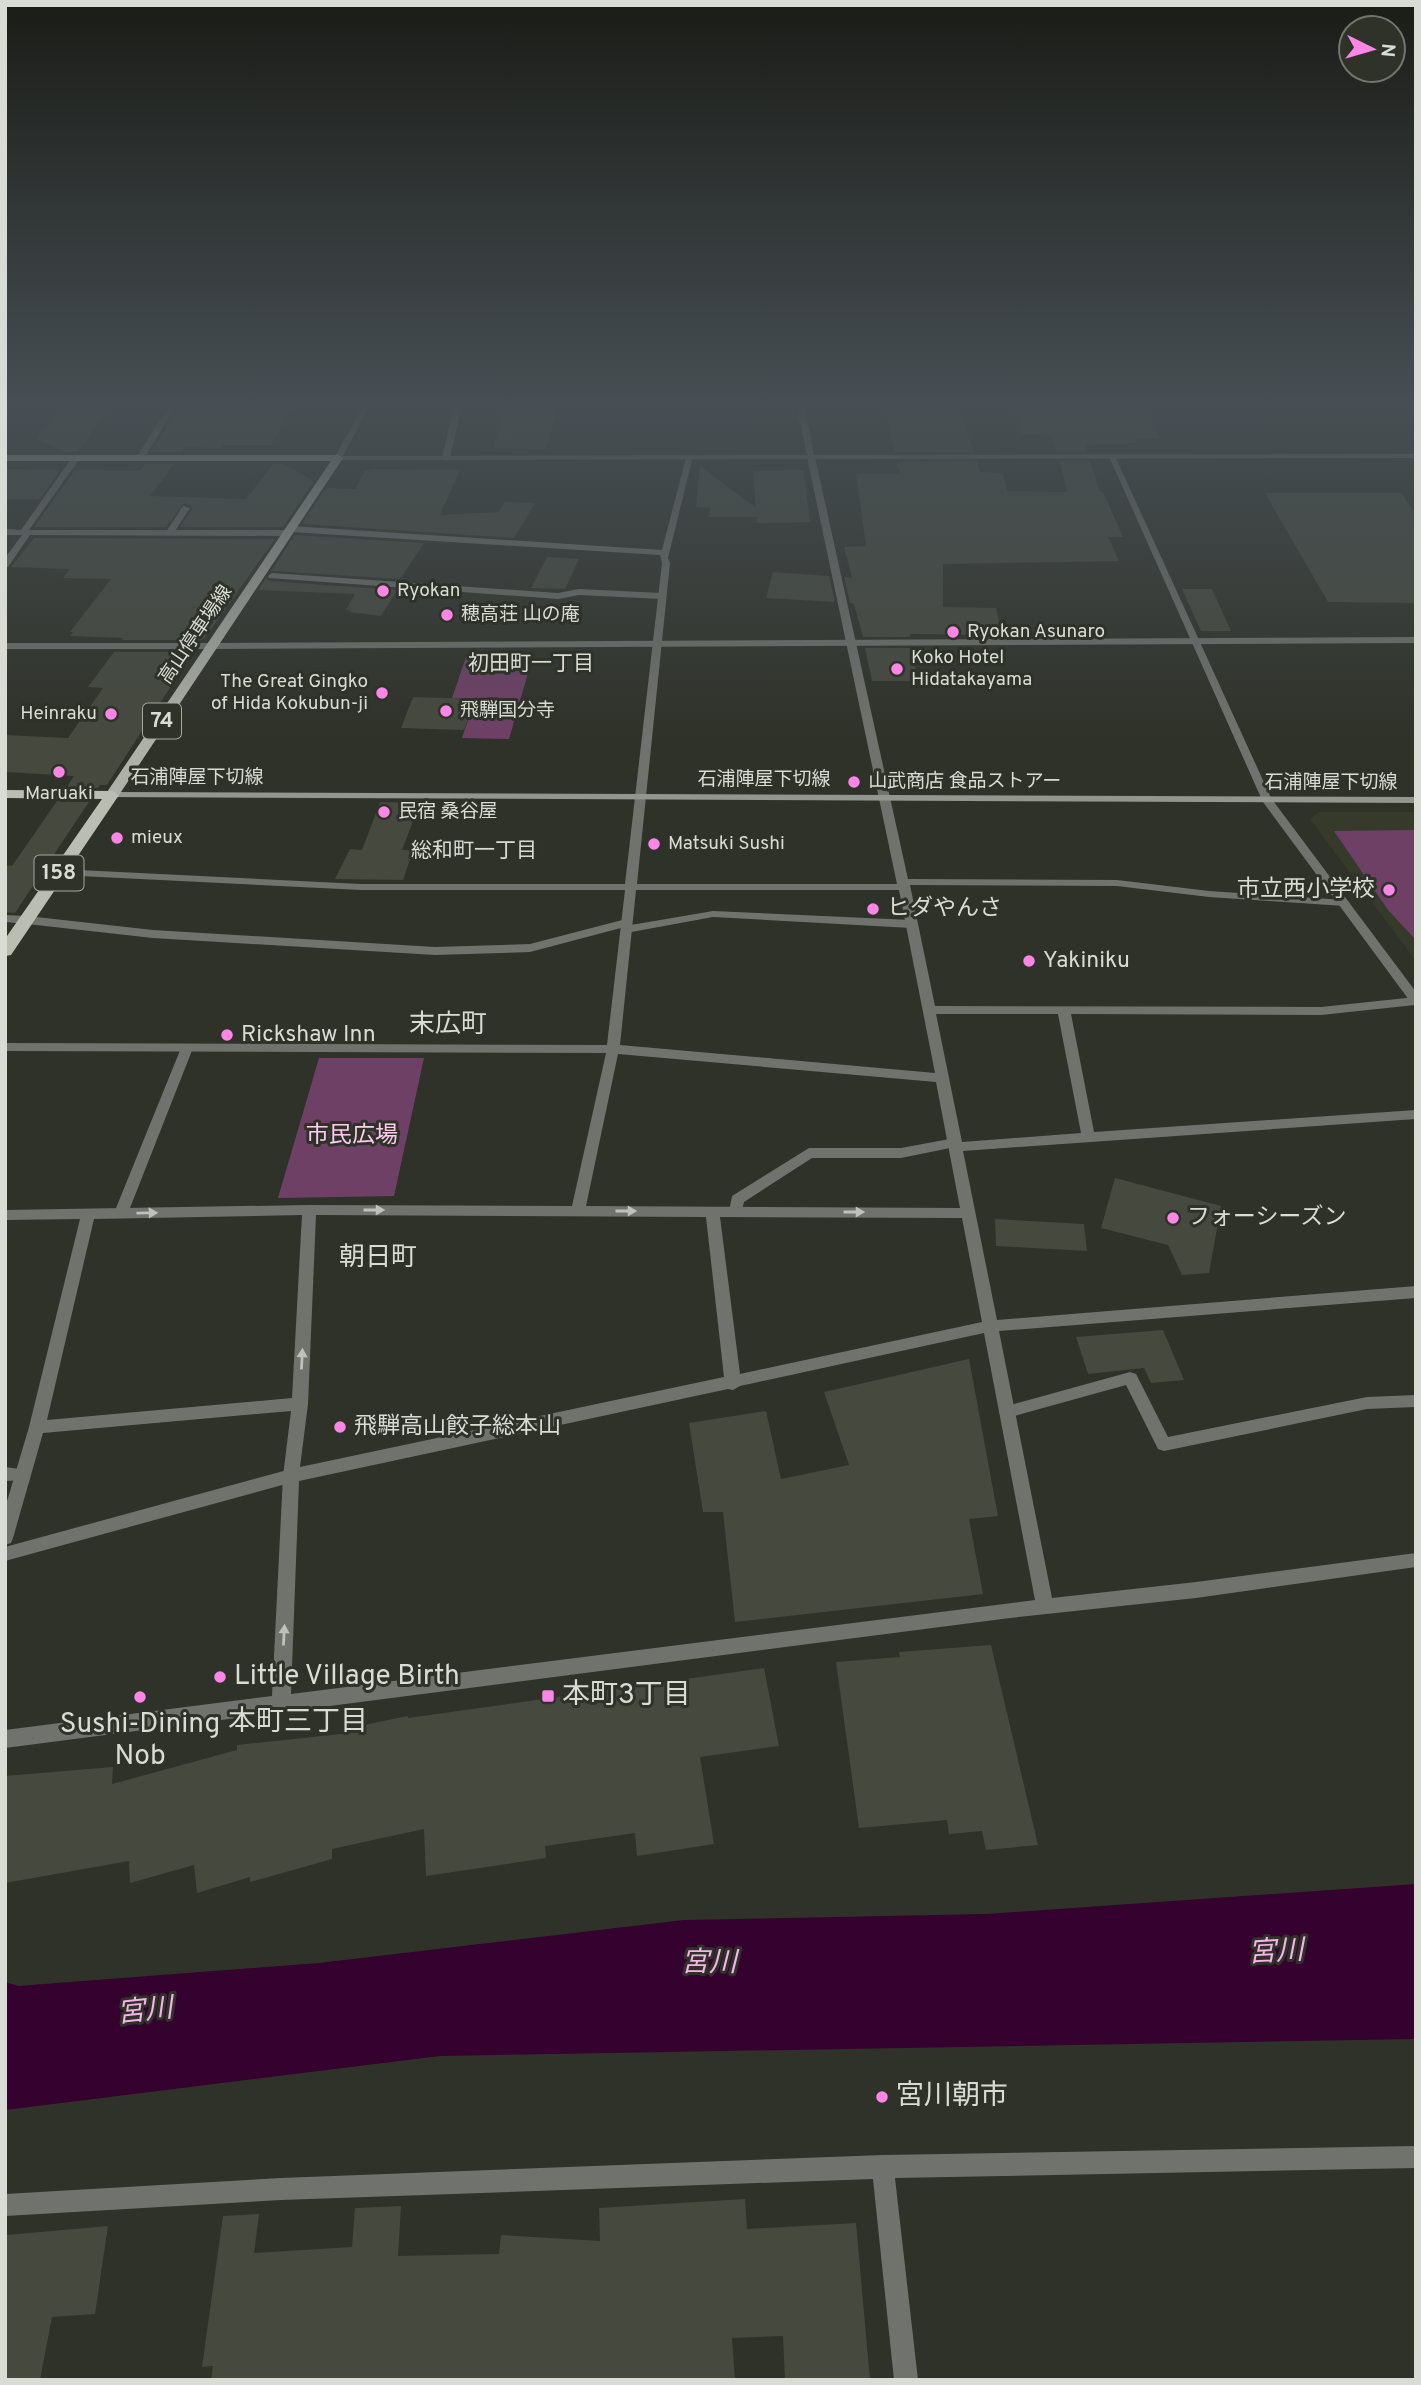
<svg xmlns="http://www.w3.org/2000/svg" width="1421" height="2385" font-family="Overpass,'Noto Sans JP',sans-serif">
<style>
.built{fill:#353a2a}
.green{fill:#6f4066}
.water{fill:#35012e}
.building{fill:#45493e}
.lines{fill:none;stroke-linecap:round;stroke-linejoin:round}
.service{fill:#70726d;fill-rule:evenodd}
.minor{fill:#70726d;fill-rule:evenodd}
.tertiary{fill:#70726d;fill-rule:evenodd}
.secondary{fill:#93968e;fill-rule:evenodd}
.primary{fill:#aeb1a7;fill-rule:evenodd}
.trunk{fill:#babeb2;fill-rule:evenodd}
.oneway{fill:#bfc1bb}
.poi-dot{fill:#fb86e5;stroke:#2f3229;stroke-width:2.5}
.labels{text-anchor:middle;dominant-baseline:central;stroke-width:6;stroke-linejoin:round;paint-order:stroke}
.far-poi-label{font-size:19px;fill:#d9dbd5;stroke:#2f3229;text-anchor:start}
.far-street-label{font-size:19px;fill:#d9dbd5;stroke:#2f3229}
.far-neighbourhood-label{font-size:21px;fill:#d9dbd5;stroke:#2f3229}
.shield{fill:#2f3229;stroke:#a6a8a1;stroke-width:2}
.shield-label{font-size:21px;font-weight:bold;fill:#d9dbd5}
.poi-label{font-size:23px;fill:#d9dbd5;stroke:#2f3229;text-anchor:start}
.park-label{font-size:23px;fill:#fdcaf1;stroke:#2f3229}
.quarter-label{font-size:26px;fill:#d9dbd5;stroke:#2f3229}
.near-poi-label{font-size:28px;fill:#d9dbd5;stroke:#2f3229;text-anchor:start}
.near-neighbourhood-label{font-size:28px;fill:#d9dbd5;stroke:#2f3229}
.near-water-label{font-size:28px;font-style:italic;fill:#f6b3e7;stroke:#2f3229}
</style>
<rect width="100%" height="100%" fill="#2f3229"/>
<path class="built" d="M1319 812H1416V961L1310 819Z"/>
<path class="green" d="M466 657 532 659 509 739 462 738 475 699 452 698Z
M1416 830V940L1388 910 1334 831Z
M319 1058H424L394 1196 278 1198Z"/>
<path class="water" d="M1416 1884V2039L440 2056 5 2110V1982L18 1986 319 1963 684 1920 986 1914Z"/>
<path class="building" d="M505 403H559L546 449 494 448Z
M884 403H957L974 452H895Z
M1012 403H1143L1160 438 1135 439 1137 443 1085 445 1088 452H1056L1052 436 1021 434Z
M292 407 271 445H223L222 448 185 447 182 452H151L177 410H247L249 408Z
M62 409H109L77 452H64L36 438Z
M977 461 980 472 1003 473 1007 491 1068 492 1059 461H1090L1100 492H1103L1123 537H1108L1119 561 943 564V607L996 608 1002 635 910 634V637H863L854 604 850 603 844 577 852 578 844 547 866 546 856 474H900L897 462Z
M145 464H174L150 496 246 499 273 464H284L314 481 283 527H180L192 509 191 505 184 503 166 527H34L75 470 140 471Z
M700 466 756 508 753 471 804 470 810 522 757 523V517H709L710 508 696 507Z
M5 469 60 470 40 499H5Z
M372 469 460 470 440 515 498 512 505 502 535 503 514 538 302 524 326 488 355 489 365 471Z
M1265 493H1401L1416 514V603L1328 602Z
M295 535 424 543 400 579 271 571Z
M34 538 275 539 205 638 201 640H122L123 638 70 636 73 632H70L111 579 63 578 70 569 11 567Z
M547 557 579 559 565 589 531 588Z
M773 572 829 576 835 602 766 598Z
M266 578 269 581 397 590 381 616 349 612 351 610H346L355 594 258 590Z
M1182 589H1212L1231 631H1201Z
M865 648H912L918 681H872Z
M114 652H193L107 785H100L98 788H66L74 776 5 772V735L68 738 103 688 88 687Z
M413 697 475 699 464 730 401 728Z
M57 801 89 802 15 913 5 912V865L12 866Z
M380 802 420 803 402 850H413L403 880 335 879 350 849 362 850Z
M1115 1178 1221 1206 1209 1273 1182 1275 1168 1245 1101 1228Z
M995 1219 1084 1224 1087 1251 996 1246Z
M1163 1330 1184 1380 1151 1383 1144 1368 1088 1374 1076 1337Z
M969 1359 998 1516 969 1519 983 1594 735 1622 723 1512H703L689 1423 766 1411 781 1479 849 1465 824 1392Z
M991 1645 1038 1845 986 1850 982 1831 949 1834 947 1820 859 1828 836 1662 900 1657 899 1652Z
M764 1668 779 1746 700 1757 714 1844 637 1856 635 1833 545 1846 546 1858 426 1876 424 1829 332 1849V1859L250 1882V1877L197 1893 194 1865 130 1883 129 1861 5 1883V1776L113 1767 112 1784 237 1750V1745L350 1733 349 1728 408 1716V1718Z
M745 2199 747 2229 856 2223 870 2380H785L783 2336 732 2338 735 2380H211L213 2366 202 2367 223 2216 259 2214 254 2253 352 2247 355 2208 401 2206 398 2256 499 2254 501 2235 600 2241 599 2208Z
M108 2226 95 2314 52 2317 40 2380H5L7 2235Z"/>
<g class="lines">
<path class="service" d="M183 506 190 508 173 534H167L166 532Z
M272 573 558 593 579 589 662 593 666 596 662 599 579 595 558 599 269 578 268 576Z
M713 911 911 920 917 924 911 928 713 917 626 933 622 932 621 928 530 952 435 955 153 938 27 924 21 920 27 916 153 930 435 947 530 944 626 919 630 921 631 925Z
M187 1044 193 1048 128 1213 121 1218 116 1217 114 1213 181 1048Z
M955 1138 960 1140 962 1143 960 1146 901 1158H812L744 1202 741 1215 736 1216 729 1211 732 1196 809 1148H901Z
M1130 1372 1136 1374 1168 1437 1367 1397 1416 1395V1407L1367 1409 1164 1451 1158 1449 1126 1385 1007 1418 1001 1416 999 1412 1001 1408 1007 1406Z
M5 1467 27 1470 29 1475 27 1480 5 1481Z
M291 1469 297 1471 299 1476 297 1481 5 1561V1547Z"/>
<path class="minor" d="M171 403H273L269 405 176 406 143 460H137L136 458Z
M454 403H462L450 459 446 461 442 459Z
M1108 454 1115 456 1272 800 1271 802 1267 803 1262 800Z
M811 455 815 457 908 879 1117 880 1209 891 1344 900 1350 903 1344 906 1209 897 1117 886 910 885 935 1006 1321 1007 1416 997 1415 1005 1321 1015 1071 1014 1094 1132 1416 1110V1119L963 1151 997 1320 1416 1286V1298L999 1331 1052 1598 1196 1582 1416 1553V1567L1196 1598 1010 1618 5 1748V1730L272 1696 283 1476 291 1411 43 1433 13 1538 11 1543 5 1545V1508L29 1427 80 1219 5 1220V1210L309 1205 572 1206 606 1053 5 1051V1043L607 1045 625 890H361L59 875 53 872 59 869 361 884H625L662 563 660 555 291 532V535L288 536 30 535 8 567 5 568V558L22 535H5V529L21 530 73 456H76L80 458 29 530H288V527L291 526 662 550 686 458 693 456 668 558 670 563 637 884H897L807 457ZM636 890H899L935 1073 620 1045ZM936 1014H1058L1081 1133 962 1142ZM618 1054 936 1082 960 1208 586 1206ZM302 1215 292 1398 47 1420 94 1219ZM316 1215 706 1217 724 1377 300 1467 308 1404ZM720 1217 962 1218 982 1322 740 1374ZM984 1333 1035 1600 291 1694 299 1481 728 1389 733 1390 740 1386Z
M5 643H210L215 646 210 649H5Z
M5 915 27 916 33 920 27 924 5 922Z
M1416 2146V2168L895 2178 918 2380H894L873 2179 281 2200 5 2216V2194L281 2178 883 2155Z"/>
<path class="tertiary" d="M365 403 370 405 343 456 807 455 796 403H804L814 455 1416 454V458L335 460 334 458Z
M1416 637V643L210 649 205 646 210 643Z
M1267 797 1271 798 1416 992V1005L1412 1004 1263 802 1262 800Z"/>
<path class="secondary" d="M112 792 1416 797V803L108 797 107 795Z"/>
<path class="primary" d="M5 455H338L343 458 117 798H107L105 795 331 461H5Z"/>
<path class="trunk" d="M5 790 112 791 119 795 11 955 5 956V939L102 799 5 798Z"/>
</g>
<defs><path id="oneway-solid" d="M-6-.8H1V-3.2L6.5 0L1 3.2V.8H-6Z" transform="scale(1.75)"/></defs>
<g class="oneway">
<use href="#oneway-solid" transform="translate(374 1210)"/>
<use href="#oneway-solid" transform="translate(626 1211)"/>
<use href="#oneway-solid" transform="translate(854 1212)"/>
<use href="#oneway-solid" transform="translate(147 1213) rotate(-1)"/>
<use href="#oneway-solid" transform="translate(302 1359) rotate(-87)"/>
<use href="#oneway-solid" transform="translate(284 1635) rotate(-87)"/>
</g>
<linearGradient id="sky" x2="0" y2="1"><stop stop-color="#1a1c17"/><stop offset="0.55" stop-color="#474f54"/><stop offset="1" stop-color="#474f54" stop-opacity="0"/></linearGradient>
<rect width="1421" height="737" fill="url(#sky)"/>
<g class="poi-dot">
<circle cx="383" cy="591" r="7"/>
<circle cx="447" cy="615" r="7"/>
<circle cx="953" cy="632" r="7"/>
<circle cx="897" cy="669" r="7"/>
<circle cx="382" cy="693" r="7"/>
<circle cx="446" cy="711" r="7"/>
<circle cx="111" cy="714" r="7"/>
<circle cx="59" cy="772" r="7"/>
<circle cx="854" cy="782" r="7"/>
<circle cx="384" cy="812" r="7"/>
<circle cx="117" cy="838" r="7"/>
<circle cx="654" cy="844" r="7"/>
<circle cx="1389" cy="890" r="7"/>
<circle cx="873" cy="909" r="7"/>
<circle cx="1029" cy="961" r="7"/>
<circle cx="227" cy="1035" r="7"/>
<circle cx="1173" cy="1218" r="7"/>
<circle cx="340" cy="1427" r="7"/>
<circle cx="220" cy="1677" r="7"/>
<rect x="541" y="1689" width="14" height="14" rx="3.5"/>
<circle cx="140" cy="1697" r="7"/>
<circle cx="882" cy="2097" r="7"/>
</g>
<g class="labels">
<g class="far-poi-label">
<text x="397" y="591">Ryokan</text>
<text x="461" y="615">穂高荘 山の庵</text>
<text x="967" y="632">Ryokan Asunaro</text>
<text x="911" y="658">Koko Hotel<tspan x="911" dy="22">Hidatakayama</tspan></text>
<text x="368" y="682" text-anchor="end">The Great Gingko<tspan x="368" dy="22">of Hida Kokubun-ji</tspan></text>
<text x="460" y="711">飛騨国分寺</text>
<text x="97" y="714" text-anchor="end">Heinraku</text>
<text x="868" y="782">山武商店 食品ストアー</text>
<text x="59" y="794" text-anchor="middle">Maruaki</text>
<text x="398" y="812">民宿 桑谷屋</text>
<text x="131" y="838">mieux</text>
<text x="668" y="844">Matsuki Sushi</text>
</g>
<g class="far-street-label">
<text transform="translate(196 635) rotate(-56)">高山停車場線</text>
<text x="197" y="778">石浦陣屋下切線</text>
<text x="764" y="780">石浦陣屋下切線</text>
<text x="1331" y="783">石浦陣屋下切線</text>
</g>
<g class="far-neighbourhood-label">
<text x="531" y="664">初田町一丁目</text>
<text x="474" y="851">総和町一丁目</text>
</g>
<g class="shield">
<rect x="143" y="703.5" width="38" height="35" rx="5"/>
<rect x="34.5" y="855.5" width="49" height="35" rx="5"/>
</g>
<g class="shield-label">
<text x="162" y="721">74</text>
<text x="59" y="873">158</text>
</g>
<g class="poi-label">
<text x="1375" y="890" text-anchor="end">市立西小学校</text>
<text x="887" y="909">ヒダやんさ</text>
<text x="1043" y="961">Yakiniku</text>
<text x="241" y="1035">Rickshaw Inn</text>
<text x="1187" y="1218">フォーシーズン</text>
<text x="354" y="1427">飛騨高山餃子総本山</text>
</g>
<g class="park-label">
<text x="352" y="1136">市民広場</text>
</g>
<g class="quarter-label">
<text x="448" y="1025">末広町</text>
<text x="378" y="1258">朝日町</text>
</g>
<g class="near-poi-label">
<text x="234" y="1677">Little Village Birth</text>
<text x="562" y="1696">本町3丁目</text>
<text x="140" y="1725" text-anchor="middle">Sushi-Dining<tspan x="140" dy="32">Nob</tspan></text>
<text x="896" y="2097">宮川朝市</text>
</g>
<g class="near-neighbourhood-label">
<text x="298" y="1723">本町三丁目</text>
</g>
<g class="near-water-label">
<text transform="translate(1276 1953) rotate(-3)">宮川</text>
<text x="709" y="1964">宮川</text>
<text transform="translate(145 2012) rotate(-6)">宮川</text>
</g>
</g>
<rect width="1421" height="2385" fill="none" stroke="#d9dbd5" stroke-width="14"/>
<g transform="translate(1372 49) rotate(95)"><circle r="33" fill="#2f3229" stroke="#73766e" stroke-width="2"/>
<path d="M0-5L12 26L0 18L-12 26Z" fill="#fb86e5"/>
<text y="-10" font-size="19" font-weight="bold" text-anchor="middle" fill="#d9dbd5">N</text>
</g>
</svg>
